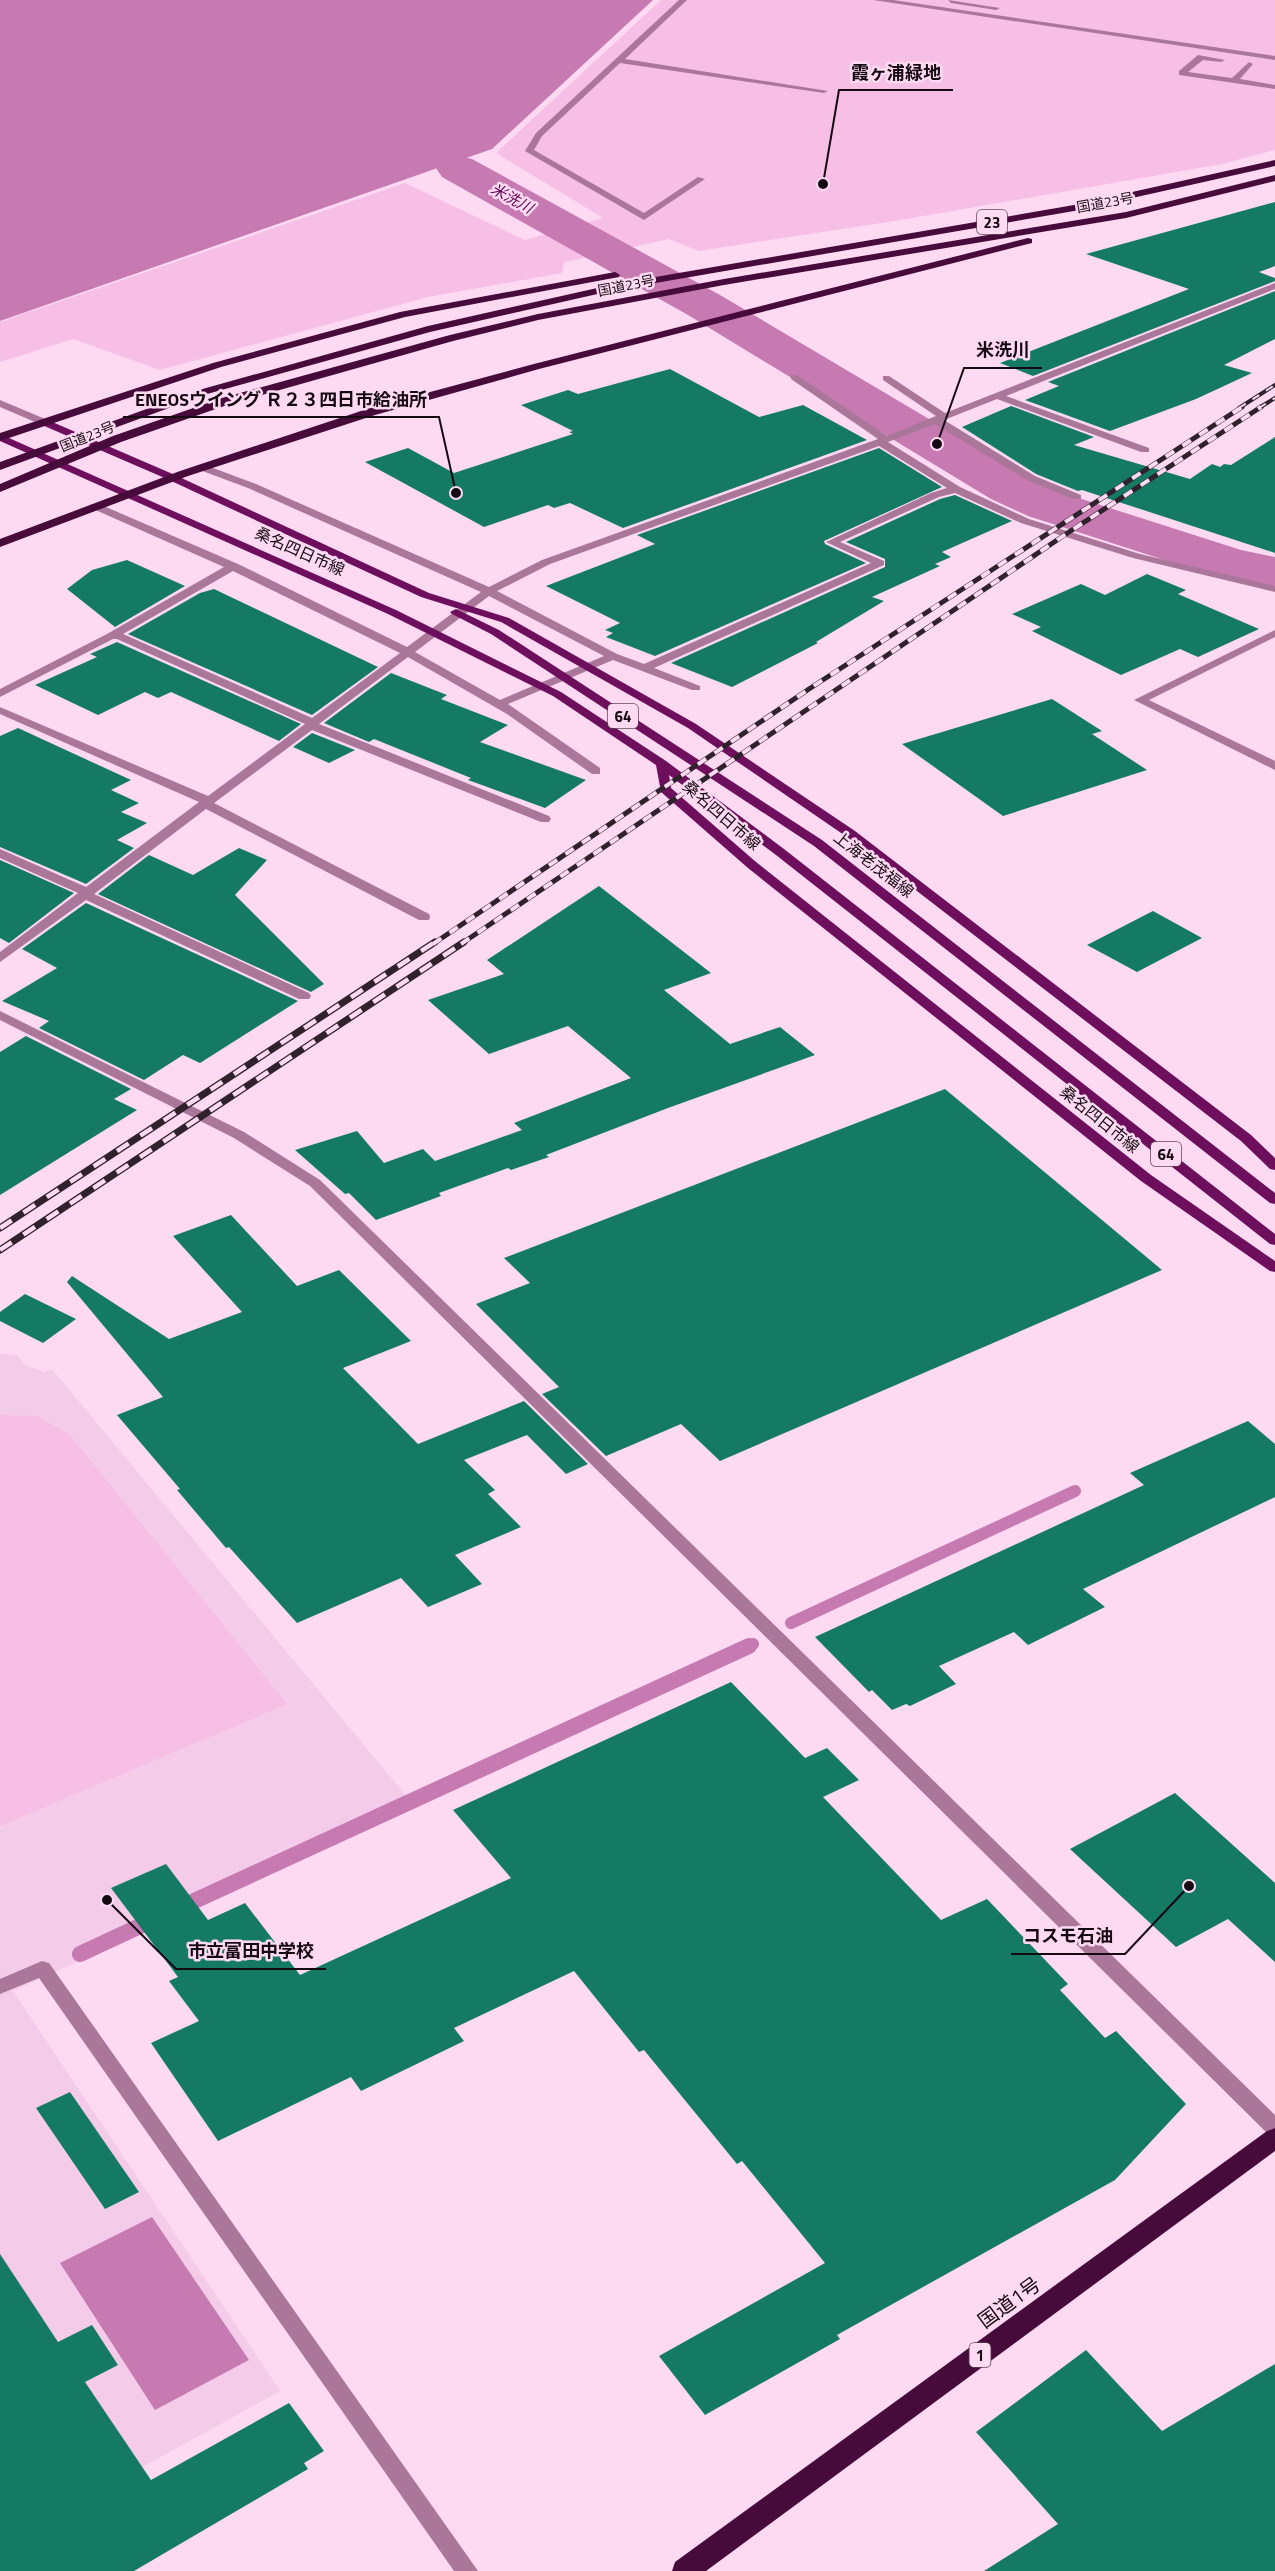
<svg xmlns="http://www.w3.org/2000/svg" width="1275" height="2571" font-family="'Titillium Web','Noto Sans JP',sans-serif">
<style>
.built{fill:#f4cbe8}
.green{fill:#f7bfe6}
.water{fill:#c67ab1}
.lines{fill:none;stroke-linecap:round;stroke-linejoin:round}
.stream-far1{stroke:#c67ab1;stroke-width:12}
.stream{stroke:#c67ab1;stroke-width:16}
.river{fill:#c67ab1;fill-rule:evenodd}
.building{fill:#147a64}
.minor{fill:#aa779b;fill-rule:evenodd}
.major{fill:#6e0f5d;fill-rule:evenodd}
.highway{fill:#460a3b;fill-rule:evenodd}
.rail-far2-casing{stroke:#30222c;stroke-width:4}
.rail-far1-casing{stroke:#30222c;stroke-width:5}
.rail-casing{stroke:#30222c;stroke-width:7}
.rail-far2{stroke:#fddaf2;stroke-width:2;stroke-dasharray:8;stroke-linecap:butt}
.rail-far1{stroke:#fddaf2;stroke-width:4;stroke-dasharray:10;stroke-linecap:butt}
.rail{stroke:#fddaf2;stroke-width:4.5;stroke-dasharray:14;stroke-linecap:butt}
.labels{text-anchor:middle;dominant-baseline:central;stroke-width:5;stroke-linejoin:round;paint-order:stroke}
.far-street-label{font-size:14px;fill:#150a12;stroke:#fddaf2}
.far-water-label{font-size:15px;font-style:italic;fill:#610051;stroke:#fddaf2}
.shield{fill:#fddaf2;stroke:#5b4855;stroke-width:1.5}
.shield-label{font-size:15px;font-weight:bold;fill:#150a12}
.street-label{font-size:16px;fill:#150a12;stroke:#fddaf2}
.near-street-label{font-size:20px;fill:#150a12;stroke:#fddaf2}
.leader{fill:none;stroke:#150a12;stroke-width:2}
.callout-dot{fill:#150a12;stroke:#fddaf2;stroke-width:2}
.callout-label{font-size:18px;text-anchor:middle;font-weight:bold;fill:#150a12;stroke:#fddaf2;stroke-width:5;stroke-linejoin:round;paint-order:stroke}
</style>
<rect width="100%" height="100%" fill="#fddaf2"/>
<path class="built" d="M0 1354 17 1355 25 1365 44 1372 52 1369 416 1808 13 1991 280 2391 0 2546Z"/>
<path class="green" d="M661 0H1275V150L1222 164 895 221 699 251 669 239 564 262 562 273 428 297 160 370 73 339 0 362V322L405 183 525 240 603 218 496 153Z
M0 1415 37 1416 70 1435 287 1704 0 1826Z"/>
<path class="water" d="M0 0H653L492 149 0 321Z
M152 2217 249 2360 155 2410 60 2263Z"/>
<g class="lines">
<path class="stream-far1" d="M791 1623 1075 1491
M746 1647 753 1644"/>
<path class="stream" d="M179 1908 749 1646
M80 1954 153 1920"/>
<path class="river" d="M457 155 472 159 720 295 1027 477 1066 494 1241 550 1275 557V589L1211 575 1028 516 991 499 688 315 442 177 436 168 442 159Z"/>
</g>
<path class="building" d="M1275 202V266L1259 272 1275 278V281L1033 376 1000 363 1189 289 1086 254Z
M1275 291V339L1224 365 1252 373 1196 399 1110 431 1025 400 1059 386 1048 382Z
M670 369 759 417 803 405 867 440 623 528 570 503 554 508 548 505 484 527 365 462 408 448 454 473 573 434 569 432 573 431 521 405 568 390 578 394Z
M1011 406 1094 437 1074 445 1190 479 1212 464 1220 467 1224 464 1231 465 1275 437V553L1082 490 1078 491 1036 474 962 427Z
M879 448 942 487 824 541 825 544 866 563 655 656 606 637 613 633 605 630 620 623 546 586 655 544 637 535Z
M955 495 1012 521 942 552 951 557 935 564 940 566 872 597 884 601 816 642 818 643 732 687 671 663 885 567V559L846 542 940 499Z
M127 560 185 586 115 627 67 589 92 570Z
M1147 574 1186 590 1178 594 1259 629 1198 657 1180 649 1121 675 1032 631 1041 627 1012 614 1081 584 1105 595Z
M214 589 378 667 312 715 128 634 200 593Z
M117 642 301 724 279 741 171 692 158 698 145 692 98 715 35 685 97 657 90 654Z
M391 673 447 695 441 699 508 725 480 742 586 780 545 808 468 780 471 778 374 739 369 742 324 723Z
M1052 699 1102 731 1092 734 1147 770 1003 816 902 744Z
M18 728 131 780 111 790 139 803 121 812 147 823 117 840 134 848 86 884 0 847V736Z
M312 733 355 750 329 763 293 747Z
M239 848 267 860 235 895 324 984 311 992 98 894 149 855 193 875Z
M0 860 74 893 9 943 0 938Z
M599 886 711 973 664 990 730 1044 780 1027 815 1055 668 1108 546 1155 549 1157 511 1170 508 1168 439 1193 441 1196 376 1220 349 1193 345 1194 295 1150 357 1131 384 1163 423 1149 435 1161 522 1130 514 1123 631 1078 568 1026 489 1054 428 1000 504 974 487 960Z
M86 903 298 1001 200 1063 183 1055 144 1080 39 1028 49 1021 2 1001 57 968 22 949Z
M1153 911 1202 938 1137 972 1087 945Z
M26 1036 131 1089 114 1099 137 1110 0 1195V1052Z
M945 1089 1162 1270 720 1461 681 1424 606 1456 542 1394 559 1387 476 1304 530 1283 504 1258Z
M231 1215 297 1286 339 1270 411 1341 343 1368 418 1444 524 1401 588 1464 566 1474 527 1435 464 1460 495 1490 488 1494 521 1527 455 1555 482 1584 428 1607 401 1578 297 1623 229 1547 226 1548 177 1490 180 1489 117 1415 163 1397 67 1282 72 1276 169 1339 242 1312 173 1236Z
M25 1294 76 1319 43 1343 0 1321V1312Z
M1248 1421 1275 1444V1497L1083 1589 1105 1607 1028 1645 1014 1632 939 1666 956 1684 910 1706 906 1704 892 1710 872 1690 869 1692 815 1637 1144 1485 1130 1473Z
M731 1682 805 1758 827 1748 859 1780 823 1797 941 1920 987 1899 1068 1984 1060 1990 1105 2038 1116 2031 1186 2104 1115 2180 837 2335 840 2339 705 2415 659 2356 825 2263 742 2161 737 2164 644 2050 639 2052 574 1971 454 2028 464 2041 361 2091 351 2077 218 2141 151 2043 199 2021 169 1981 178 1977 111 1888 166 1864 208 1920 245 1903 300 1975 511 1878 453 1810Z
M1175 1793 1275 1883V1962L1228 1919 1176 1947 1070 1849Z
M70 2092 139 2192 105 2209 36 2108Z
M0 2254 58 2342 92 2325 118 2365 85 2382 151 2480 289 2403 324 2451 304 2463 308 2469 134 2571H0Z
M1086 2350 1162 2431 1275 2364V2571H984L1058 2524 976 2432Z"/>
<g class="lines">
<path class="minor" d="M679 0H687L625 59 828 91 824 93 620 63 542 136 534 150 644 213 698 177 705 179 644 220 525 151 536 133Z
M873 0H893L1275 56V60Z
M948 0 1000 8 996 10 951 3Z
M1198 55 1225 60 1221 62 1203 60 1188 72 1232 78 1249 62 1253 64 1240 79 1275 85V89L1179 75V71Z
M1275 283V289L1006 396 1149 448V452H1141L997 399 944 420 1035 476 1081 495V499H1073L1027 480 935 424 888 442 960 487 1029 519 1140 554 1275 586V592L1133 558 1021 523 955 493 939 497 840 542 884 561V565L654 668 700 686V690H692L613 660 508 704 600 768V774H592L507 714 408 657 319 724 549 816 551 819 549 822H541L312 730 214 803 429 914 430 917 429 920H419L206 809 94 894 309 993 311 996 309 999H299L86 900 0 962V952L78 893 0 858V849L86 887 199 802 0 714V707L208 796 305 724 117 639H113L0 697V689L107 634 224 567 91 508V504H99L238 564 407 647 481 592 248 488 197 469V465H205L256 484 489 587 542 560 878 439 791 379V375H797L887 436 936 416 883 380V376H889L945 413ZM879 446 947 488 931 493 826 542 871 563 644 664 617 654 497 591 550 564ZM233 571 400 653 312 718 123 634ZM489 596 604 656 500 700 415 652Z
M0 400 50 421 51 423 42 425 0 407Z
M1275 630V637L1149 700 1275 761V770L1134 700Z
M0 1011 244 1132 320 1180 1275 2115V2136L1268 2134 310 1186 234 1138 0 1020Z
M42 1961 49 1963 478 2571H454L39 1978 0 1994V1979Z"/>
<path class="major" d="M42 421H50L175 475 429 593 509 618 696 724 855 831 1251 1135 1275 1158V1170L1270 1169 1241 1141 847 837 688 728 501 622 421 597 167 479 42 425Z
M0 434 396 610 561 692 666 761 784 849 1275 1234V1245L1270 1244 776 855 669 775 671 788 756 862 1151 1175 1275 1261V1272L1270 1271 1141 1181 748 868 661 792 656 765 553 696 388 614 0 441Z
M456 609 499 630 822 840 1275 1193V1204L1270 1203 814 846 491 634 452 614 450 612Z"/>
<path class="highway" d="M1275 160V166L1074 211 615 290 430 332 207 394 0 470V462L199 390 428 326 615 284 1074 205Z
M1275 175V181L1126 218 724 285 538 320 453 341 230 404 121 442 0 492V484L113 436 222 398 450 335 538 314 724 279 1126 212Z
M1028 238 1032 239V243L539 369 375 415 188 476 0 547V539L180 471 367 409 530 365Z
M615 272 620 275 619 277 405 317 221 367 0 441V433L213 363 400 312Z
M1275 2128V2151L706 2571H672L675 2562 1267 2131Z"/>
<g class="rail-far2-casing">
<path id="rail-far2" d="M1239 408 1275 385
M1259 408 1275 398"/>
</g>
<g class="rail-far1-casing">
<path id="rail-far1" d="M433 944 809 689 1242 407
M461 944 1066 534 1261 407"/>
</g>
<g class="rail-casing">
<path id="rail" d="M0 1228 435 942
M0 1250 464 942"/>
</g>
<use href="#rail-far2" class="rail-far2"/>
<use href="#rail-far1" class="rail-far1"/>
<use href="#rail" class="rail"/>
</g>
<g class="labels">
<g class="far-street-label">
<text transform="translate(1105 202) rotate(-10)">国道23号</text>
<text transform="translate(626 285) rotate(-11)">国道23号</text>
<text transform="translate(87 436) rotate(-22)">国道23号</text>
</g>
<g class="far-water-label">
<text transform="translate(512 198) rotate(29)">米洗川</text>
</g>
<g class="shield">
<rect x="977" y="210" width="30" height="24" rx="4.5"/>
<rect x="608" y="704" width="30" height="24" rx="4.5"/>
<rect x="1151" y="1142" width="30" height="24" rx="4.5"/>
<rect x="969.5" y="2343" width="21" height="24" rx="4.5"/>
</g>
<g class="shield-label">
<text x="992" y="222">23</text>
<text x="623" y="716">64</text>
<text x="1166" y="1154">64</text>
<text x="980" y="2355">1</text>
</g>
<g class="street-label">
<text transform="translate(300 551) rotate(24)">桑名四日市線</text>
<text transform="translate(722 815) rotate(41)">桑名四日市線</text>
<text transform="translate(874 864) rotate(38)">上海老茂福線</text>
<text transform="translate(1100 1119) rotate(39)">桑名四日市線</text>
</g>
<g class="near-street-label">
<text transform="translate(1009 2302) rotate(-36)">国道1号</text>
</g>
</g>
<path class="leader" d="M823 184L839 90H953M937 444L964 368H1042M456 493L439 417H123M1189 1886L1125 1954H1011M107 1900L176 1969H326"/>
<g class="callout-dot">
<circle cx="823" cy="184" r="6"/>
<circle cx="937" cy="444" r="6"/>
<circle cx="456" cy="493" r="6"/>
<circle cx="1189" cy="1886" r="6"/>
<circle cx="107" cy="1900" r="6"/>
</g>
<g class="callout-label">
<text x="896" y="79">霞ヶ浦緑地</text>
<text x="1003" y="356">米洗川</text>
<text x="281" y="406">ENEOSウイング Ｒ２３四日市給油所</text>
<text x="1068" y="1942">コスモ石油</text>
<text x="251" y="1957">市立富田中学校</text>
</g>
</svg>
